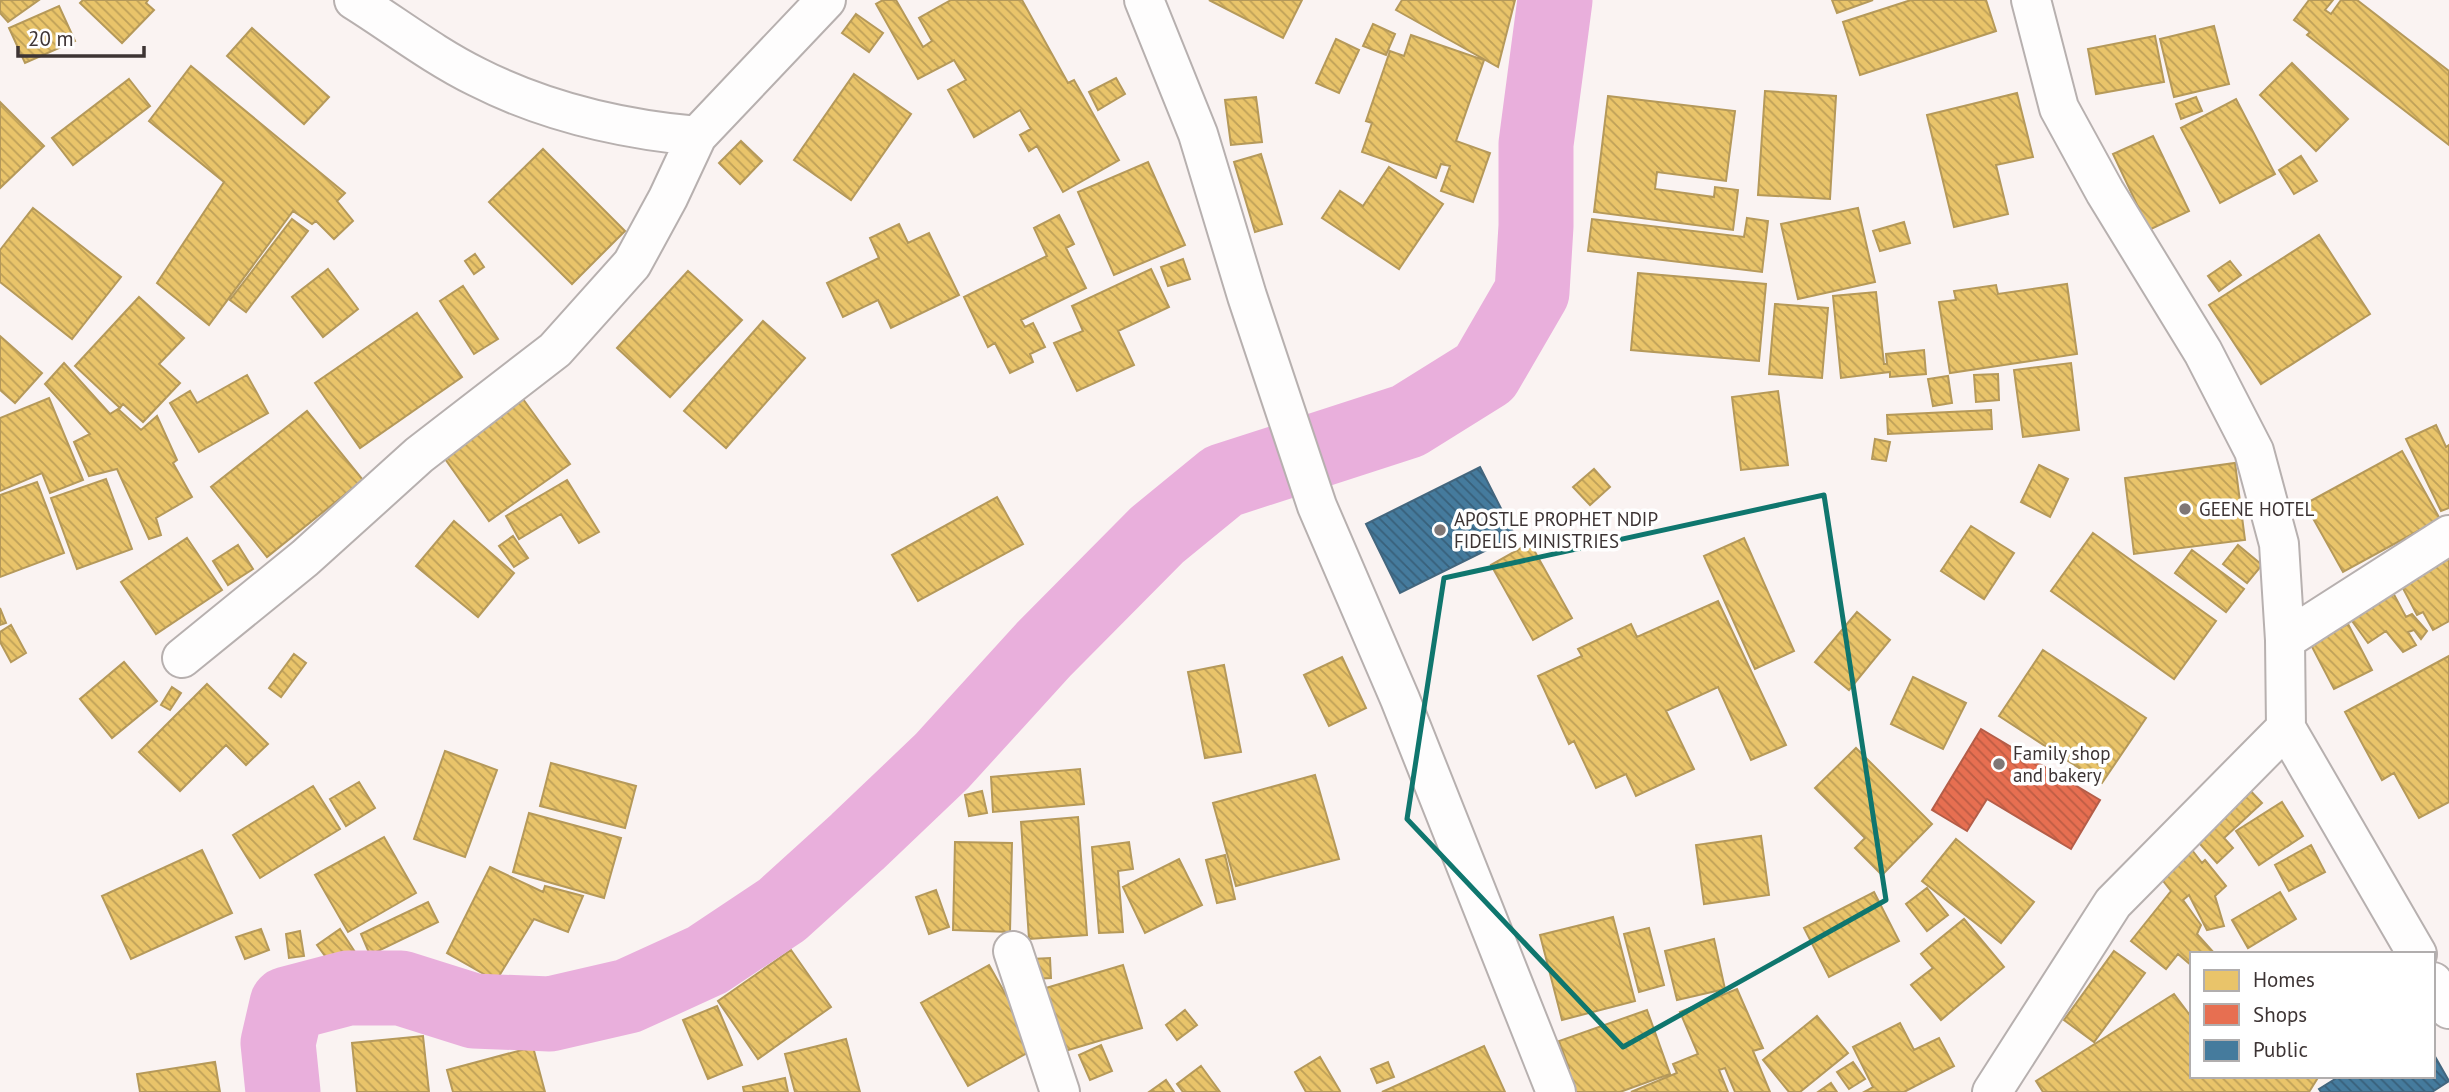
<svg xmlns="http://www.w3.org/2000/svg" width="2449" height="1092" font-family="'PT Sans',sans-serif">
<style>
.homes{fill:url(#homes-back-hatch);stroke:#b5995a;stroke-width:2}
.shops{fill:url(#shops-back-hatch);stroke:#b45d48;stroke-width:2}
.public{fill:url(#public-back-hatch);stroke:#43667e;stroke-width:2}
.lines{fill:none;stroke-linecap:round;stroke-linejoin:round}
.river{stroke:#e9afdc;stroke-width:75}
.street-casing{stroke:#b7b0af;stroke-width:42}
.street{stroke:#fefdfd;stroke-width:38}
.marked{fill:none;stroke:#0f766e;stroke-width:5;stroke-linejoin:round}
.poi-dot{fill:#7f7776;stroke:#fff;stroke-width:2.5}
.labels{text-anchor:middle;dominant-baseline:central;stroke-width:7;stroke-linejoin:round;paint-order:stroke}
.poi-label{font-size:19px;fill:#3d3434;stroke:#fff;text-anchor:start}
</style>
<defs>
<pattern id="homes-back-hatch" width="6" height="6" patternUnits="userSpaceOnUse" patternTransform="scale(1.75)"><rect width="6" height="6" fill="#e9c46a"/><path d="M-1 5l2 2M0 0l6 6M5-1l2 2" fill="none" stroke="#bea058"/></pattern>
<pattern id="shops-back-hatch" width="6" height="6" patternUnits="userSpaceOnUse" patternTransform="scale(1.75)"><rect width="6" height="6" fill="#e76f51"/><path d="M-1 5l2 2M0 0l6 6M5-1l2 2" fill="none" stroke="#bc5c44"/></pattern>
<pattern id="public-back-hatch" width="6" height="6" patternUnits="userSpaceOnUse" patternTransform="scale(1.75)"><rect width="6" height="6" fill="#457b9d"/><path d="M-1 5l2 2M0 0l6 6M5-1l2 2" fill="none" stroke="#38607a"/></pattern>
</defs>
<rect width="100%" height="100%" fill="#faf3f2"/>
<path class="homes" d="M0 0H39L8 22 0 13Z
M83 0H148L146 3 154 10 122 43 80 3Z
M883 0H896L923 47 932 41 919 18 951 0H1022L1068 83 1074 80 1119 160 1063 192 1037 146 1029 151 1020 135 1031 129 1020 110 974 137 948 90 966 80 954 60 918 79 876 4Z
M1209 0H1302L1283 38Z
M1402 0H1515L1498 67 1396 10Z
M1832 0H1873L1837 13Z
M1911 0H1986L1996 31 1860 75 1843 22Z
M2309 0H2333L2325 10 2331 14 2341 0H2357L2449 71V145L2307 35 2310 32 2294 20Z
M59 6 75 41 25 63 9 28Z
M856 14 883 33 869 52 842 33Z
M1373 24 1395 34 1386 55 1363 46Z
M2214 26 2229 84 2174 97 2160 39Z
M252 28 329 97 304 124 227 56Z
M1411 35 1484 60 1456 141 1490 153 1473 202 1441 191 1450 166 1441 164 1436 178 1362 152 1372 123 1366 121 1390 51 1404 56Z
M2155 36 2164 82 2096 94 2088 49Z
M1336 39 1359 50 1339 93 1316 83Z
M2292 63 2348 119 2316 151 2260 95Z
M191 66 345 193 337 201 353 221 334 239 316 221 312 224 293 211 209 325 157 283 224 182 149 121Z
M854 74 911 114 851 200 794 160Z
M1116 78 1125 94 1098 110 1089 92Z
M129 79 150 106 73 165 52 138Z
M1765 91 1836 96 1830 199 1758 195Z
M2017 93 2033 157 1996 165 2008 214 1954 227 1927 115Z
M1608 96 1735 111 1726 181 1657 172 1655 189 1714 197 1715 187 1738 190 1733 230 1594 212Z
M1256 97 1262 142 1231 145 1225 100Z
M2196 97 2202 111 2181 119 2176 104Z
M2236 99 2275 174 2220 203 2181 128Z
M0 102 44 146 0 188Z
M2153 136 2189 211 2149 230 2113 154Z
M741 141 762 161 740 184 719 163Z
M543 149 625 231 572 284 489 202Z
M1261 154 1282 224 1255 232 1234 162Z
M2301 156 2317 181 2294 194 2279 170Z
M1148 162 1185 245 1114 275 1078 192Z
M1389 167 1443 204 1399 269 1322 218 1340 191 1363 206Z
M33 208 121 277 72 339 0 282V250Z
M1858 208 1875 282 1798 299 1781 224Z
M1059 215 1074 244 1066 248 1086 288 1021 320 1025 327 1033 323 1045 347 1030 354 1033 362 1010 373 995 343 988 347 964 297 1047 256 1034 228Z
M1747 218 1768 221 1762 272 1588 251 1592 219 1744 237Z
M292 219 308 231 246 312 230 300Z
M1904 222 1910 243 1880 251 1873 231Z
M899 224 908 243 929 233 959 295 891 328 878 300 843 317 827 283 879 258 870 238Z
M2319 235 2370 314 2261 384 2209 305Z
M475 254 484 267 474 274 465 261Z
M1183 259 1190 279 1168 286 1161 267Z
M2230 261 2241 275 2219 291 2208 276Z
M328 269 358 309 323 337 292 297Z
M1151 269 1169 307 1118 331 1134 365 1077 391 1054 343 1083 331 1072 306Z
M688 271 742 320 670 397 617 348Z
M1638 273 1766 284 1759 361 1631 350Z
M2067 284 2077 354 1950 373 1939 302 1956 300 1954 291 1996 285 1998 294Z
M463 286 498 339 474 354 440 301Z
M1876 292 1884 364H1887L1886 354 1924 350 1926 374 1890 377V372L1841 378 1833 296Z
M139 297 184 338 159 364 180 383 143 422 123 404 120 408 75 366Z
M1775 304 1828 308 1822 378 1769 374Z
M417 313 462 377 360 448 315 383Z
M763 321 805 358 726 448 684 411Z
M0 336 42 373 15 403 0 390Z
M64 363 110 414 118 409 141 430 157 416 177 460 173 463 192 497 156 518 161 535 149 539 117 469 89 476 74 442 90 434 45 384Z
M2071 363 2079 430 2023 437 2014 370Z
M1998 374 1999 400 1976 402 1974 375Z
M247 375 268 413 199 452 170 403 190 391 197 403Z
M1948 376 1952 403 1933 406 1928 379Z
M1778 391 1788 465 1741 470 1732 397Z
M49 398 83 480 50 493 42 473 0 491V418Z
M523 399 570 464 489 521 443 456Z
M1991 410 1992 429 1888 434 1887 415Z
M307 411 363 480 267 557 211 487Z
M2436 425 2446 447 2449 445V508L2441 511 2406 439Z
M1875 439 1890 442 1886 461 1872 459Z
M2402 451 2440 519 2343 572 2305 504Z
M2235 463 2245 540 2134 554 2125 478Z
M2039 465 2068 479 2050 517 2021 502Z
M1594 469 1610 487 1590 505 1573 487Z
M106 479 132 549 77 569 51 498Z
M567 480 599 532 579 543 561 514 519 539 506 516Z
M37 482 64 553 0 577V495Z
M997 497 1023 544 918 601 892 555Z
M454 521 514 573 478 617 416 566Z
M1971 526 2014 553 1984 599 1941 571Z
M2093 533 2216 621 2174 679 2051 591Z
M513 536 528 558 514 567 499 546Z
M187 538 222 590 156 634 121 582Z
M1744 538 1794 651 1755 669 1704 556Z
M1530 543 1572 618 1533 640 1491 565Z
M238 545 253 569 228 585 213 561Z
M2238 545 2262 565 2247 583 2223 564Z
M2192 550 2244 589 2226 612 2175 573Z
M2444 552 2449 562V621L2433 630 2423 612 2417 615 2397 577Z
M2391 589 2406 617 2412 614 2427 631 2421 639 2414 630 2408 632 2416 645 2403 652 2386 631 2368 643 2347 614Z
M1718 601 1786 745 1751 760 1718 687 1666 711 1694 769 1636 796 1626 774 1596 788 1574 741 1569 744 1538 676 1582 656 1578 649 1631 624 1637 637Z
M0 608 6 623 0 625Z
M1857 612 1890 640 1849 690 1815 662Z
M2348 624 2372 670 2334 689 2310 643Z
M11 625 26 653 11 662 0 642V632Z
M2043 650 2146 718 2102 783 1999 716Z
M294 654 306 663 281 697 269 688Z
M2449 656V802L2419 818 2394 773 2382 780 2345 712Z
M1342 657 1366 708 1329 726 1304 675Z
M124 662 157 701 112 738 80 699Z
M1224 665 1241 752 1205 758 1188 672Z
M1913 677 1966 703 1943 749 1891 724Z
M207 684 268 744 246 765 226 745 180 791 139 752Z
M172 687 181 693 170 710 161 705Z
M1856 748 1932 824 1882 875 1855 848 1865 838 1815 788Z
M445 751 497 770 465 857 414 839Z
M551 763 636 786 625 828 540 806Z
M1080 769 1084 804 993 812 991 777Z
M1315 775 1339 859 1236 886 1213 803Z
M359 782 375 808 346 826 330 799Z
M2245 785 2262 803 2224 838 2233 848 2217 863 2192 835Z
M313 786 340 829 260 878 233 835Z
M982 791 987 813 969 816 965 795Z
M2282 802 2303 836 2259 865 2236 831Z
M529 813 621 838 604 898 513 872Z
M1078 817 1087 935 1029 939 1021 822Z
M1761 836 1769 895 1704 904 1696 845Z
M384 837 416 893 348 932 315 875Z
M1956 839 2034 902 2001 943 1922 881Z
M955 842 1012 843 1010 932 953 930Z
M1129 842 1133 869 1118 871 1123 932 1099 933 1092 847Z
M2311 845 2325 872 2289 891 2275 865Z
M202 850 232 913 131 959 102 896Z
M2192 850 2202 863 2205 860 2226 886 2215 896 2224 926 2207 930 2189 895 2183 900 2201 925 2197 934 2215 954H2192V966L2178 954 2166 969 2131 941 2171 891 2160 877Z
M1225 855 1235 899 1217 903 1206 860Z
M1179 859 1202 905 1145 933 1123 887Z
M490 867 543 892 545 886 583 896 568 932 534 919 496 981 447 953Z
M1927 888 1948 915 1927 931 1906 904Z
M936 890 949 927 929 934 916 897Z
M1874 892 1899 941 1829 977 1804 928Z
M2280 892 2296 919 2248 948 2232 920Z
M428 902 438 922 370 955 361 934Z
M1613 917 1635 1001 1562 1020 1540 935Z
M1964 919 2004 967 1941 1020 1911 985 1933 968 1921 954Z
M1649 928 1664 985 1639 992 1624 934Z
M261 929 269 950 245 959 236 937Z
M340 929 355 952 333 967 317 945Z
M300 931 304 956 289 958 286 934Z
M1714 939 1725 989 1677 1000 1665 951Z
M791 950 831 1007 758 1059 718 1001Z
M2114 951 2145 973 2094 1042 2064 1020Z
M1050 958 1051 978 1033 979 1032 959Z
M989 965 1036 1048 968 1086 921 1003Z
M1123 965 1142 1028 1055 1054 1036 991Z
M1737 989 1763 1048 1753 1051 1770 1092H1735L1725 1068 1719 1070 1728 1092H1631L1677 1073 1673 1064 1698 1054 1680 1012Z
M2174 994 2192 1018V1076H2319L2309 1092H2043L2036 1081Z
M717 1006 742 1065 708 1079 683 1020Z
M1185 1010 1197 1025 1177 1040 1166 1025Z
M1647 1010 1670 1074 1620 1092H1570L1562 1070 1569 1068 1559 1041Z
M1817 1016 1848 1053 1800 1092H1789L1763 1060Z
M1900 1023 1914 1050 1939 1038 1954 1066 1904 1092H1864L1873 1087 1853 1047Z
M423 1036 429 1092H357L352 1043Z
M846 1039 860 1092H795L785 1054Z
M1101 1045 1112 1071 1090 1080 1079 1055Z
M1484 1046 1505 1092H1382Z
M533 1047 545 1092H453L447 1070Z
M1320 1057 1340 1091 1338 1092H1306L1295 1072Z
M215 1062 220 1092H140L137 1074Z
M1388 1062 1394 1077 1377 1083 1371 1069Z
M1853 1062 1865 1079 1849 1089 1837 1072Z
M1201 1066 1220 1092H1183L1177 1084Z
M785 1078 788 1092H744L743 1087Z
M1166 1080 1174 1092H1149Z
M1831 1083 1837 1092H1818Z"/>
<path class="shops" d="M1981 729 2100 800 2071 849 1987 799 1967 831 1932 810Z"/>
<path class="public" d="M1480 467 1515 536 1400 593 1366 524Z
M2433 1053 2449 1081 2432 1092H2321L2319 1089 2340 1076H2433Z"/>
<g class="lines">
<path class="river" d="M283 1092 278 1043 287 1004 348 988H401L474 1011 550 1014 628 996 707 960 782 910 857 842 942 761 1044 649 1157 535 1223 481 1408 421 1485 373 1532 292 1536 226V144L1555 0"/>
<g class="street-casing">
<path id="street" d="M354 0C394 25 434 56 477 77 546 112 620 129 697 136L826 0
M1144 0 1198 134 1247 296 1317 506 1400 699 1556 1092
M2031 0 2059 108 2105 192 2203 352 2254 451 2279 544 2285 640 2286 728 2417 954
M2285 640 2449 535
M182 658 305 558 419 455 555 350 632 264 668 198 697 136
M1013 951 1060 1092
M2433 982 2449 1009
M1992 1092 2113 903 2286 728"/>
</g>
<use href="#street" class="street"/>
</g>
<path class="marked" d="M1824 495 1886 900 1623 1047 1407 819 1444 578Z"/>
<g class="poi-dot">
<circle cx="2185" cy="509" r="7"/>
<circle cx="1440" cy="530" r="7"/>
<circle cx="1999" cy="764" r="7"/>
</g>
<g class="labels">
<g class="poi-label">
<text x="2199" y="509">GEENE HOTEL</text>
<text x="1454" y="519">APOSTLE PROPHET NDIP<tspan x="1454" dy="22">FIDELIS MINISTRIES</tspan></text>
<text x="2013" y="753">Family shop<tspan x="2013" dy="22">and bakery</tspan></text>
</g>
</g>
<rect x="2190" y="952" width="245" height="126" fill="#ffffff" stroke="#b1aeae" stroke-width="2"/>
<rect x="2204" y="970" width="35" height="21" fill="#e9c46a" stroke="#b1aeae" stroke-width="2"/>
<text x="2253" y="987" font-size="21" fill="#3d3434">Homes</text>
<rect x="2204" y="1004" width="35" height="21" fill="#e76f51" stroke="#b1aeae" stroke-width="2"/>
<text x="2253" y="1022" font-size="21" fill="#3d3434">Shops</text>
<rect x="2204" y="1040" width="35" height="21" fill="#457b9d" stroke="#b1aeae" stroke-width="2"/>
<text x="2253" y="1057" font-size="21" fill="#3d3434">Public</text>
<path d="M18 46v10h126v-10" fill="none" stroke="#3d3434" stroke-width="3.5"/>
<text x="28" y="46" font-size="21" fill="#3d3434" stroke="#ffffff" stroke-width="5" paint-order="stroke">20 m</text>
</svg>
